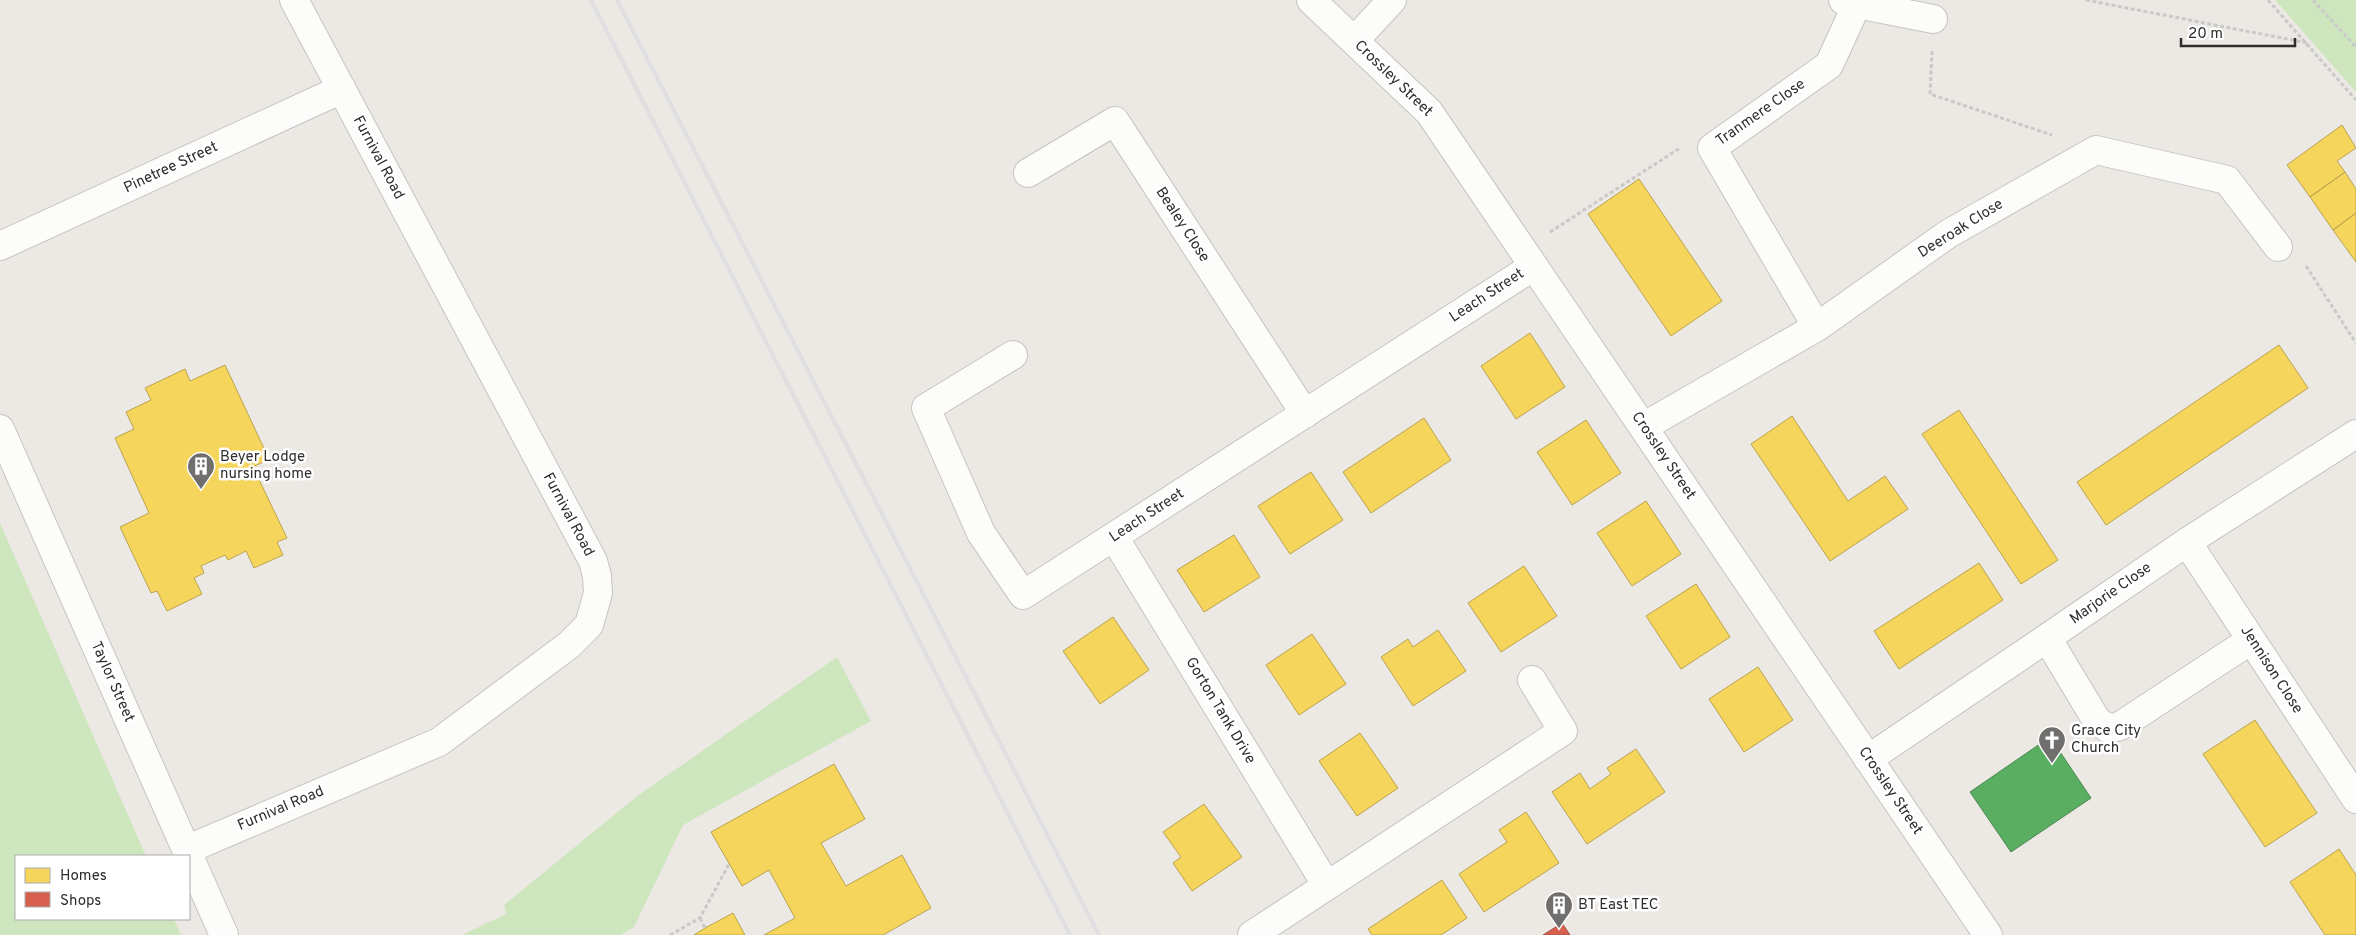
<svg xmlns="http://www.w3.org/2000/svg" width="2356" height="935" font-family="Overpass,sans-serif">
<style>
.green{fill:#cee6be}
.homes{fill:#f6d55c;stroke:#baa34e}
.shops{fill:#d6604d;stroke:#a45144}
.public{fill:#5aae61;stroke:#4d8852}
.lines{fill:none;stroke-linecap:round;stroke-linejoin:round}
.minor-casing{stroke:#c5c4c5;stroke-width:30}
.path{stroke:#c9c9c8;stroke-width:3;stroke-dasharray:4 2.5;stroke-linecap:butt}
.minor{stroke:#fcfcfb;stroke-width:28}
.rail{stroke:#dfdfe1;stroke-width:4}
.labels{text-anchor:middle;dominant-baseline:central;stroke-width:5;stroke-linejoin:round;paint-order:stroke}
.street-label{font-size:15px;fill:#2e2e2e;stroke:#fff}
.poi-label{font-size:15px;fill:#2e2e2e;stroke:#fff;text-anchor:start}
</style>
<rect width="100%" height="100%" fill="#ece8e4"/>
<path class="green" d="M2275 0H2356V92Z
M0 523 146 856H16V919H174L181 935H0Z
M837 657 871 721 683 825 634 927 621 935H462L506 914 504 905 636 797Z"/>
<path class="homes" d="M2342 125 2356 148 2337 161 2345 172 2310 197 2287 165Z
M2345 172 2356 189V213L2333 230 2310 197Z
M1639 179 1722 301 1671 336 1588 214Z
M2356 213V262L2333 230Z
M1530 333 1565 387 1516 419 1481 366Z
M2279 345 2308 388 2106 525 2077 482Z
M225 365 269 459 253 467 287 538 277 542 283 555 254 568 246 551 228 560 225 555 201 566 204 573 194 578 202 594 167 611 157 591 151 593 120 527 149 513 115 438 134 429 126 412 151 400 145 388 185 369 190 381Z
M1959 410 2058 560 2021 584 1922 434Z
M1792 416 1848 501 1885 476 1908 509 1830 561 1751 444Z
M1424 418 1451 460 1371 513 1343 472Z
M1586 420 1621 473 1572 505 1537 452Z
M1311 472 1343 520 1290 554 1258 506Z
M1646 501 1681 554 1632 586 1597 533Z
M1234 535 1260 577 1204 612 1177 570Z
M1979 563 2003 600 1899 669 1874 631Z
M1524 566 1557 616 1501 652 1468 603Z
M1696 584 1730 637 1681 669 1646 616Z
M1113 617 1149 670 1100 704 1063 651Z
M1438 630 1466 671 1413 706 1381 657 1408 639 1413 647Z
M1312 634 1346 684 1299 715 1266 665Z
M1758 667 1793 720 1744 752 1709 699Z
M2255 720 2317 813 2265 847 2203 754Z
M1360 733 1398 788 1357 816 1319 761Z
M1636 749 1665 792 1587 844 1552 792 1580 773 1590 789 1611 774 1607 768Z
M834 764 865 819 821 843 846 886 902 855 931 908 883 935H764L795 918 769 870 742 886 711 832Z
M1204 804 1242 857 1192 891 1173 863 1181 857 1163 832Z
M1526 812 1559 863 1484 912 1459 874 1507 842 1499 830Z
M2339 849 2356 875V935H2325L2290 882Z
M1442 880 1467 918 1441 935H1372L1368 929Z
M733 913 745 935H694L705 928Z"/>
<path class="shops" d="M1562 923 1570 935H1543Z"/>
<path class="public" d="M2050 737 2091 798 2011 852 1970 792Z"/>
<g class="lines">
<g class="minor-casing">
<path id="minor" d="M1311 0 1429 112 1988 935
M1857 4 1933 19
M1354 41 1392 0
M1028 173 1115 121 1305 414
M0 246 342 89
M1817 327 1712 148 1829 65 1857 4 1843 0
M1013 355 926 408 981 533 1023 595 1534 266
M1643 427 1817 327 1948 234 2096 150 2227 180 2278 247
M0 429 224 935
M1114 537 1327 886
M2187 542 2356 799
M2047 638 2097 721 2109 729 2120 726 2251 640
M1868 759 2047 638 2187 542 2356 434
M186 850 439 742 569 645 589 625 598 593 597 576 593 561 294 0
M1252 935 1563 731 1532 680"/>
</g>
<path class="path" d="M2086 0 2308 43
M2268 0 2356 100
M2313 0 2356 47
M1932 51 1930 94 2052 135
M1550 232 1680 148
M2306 266 2356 343
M700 918 705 928
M670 935 700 918 729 864"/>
<use href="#minor" class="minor"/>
<path class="rail" d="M591 0 1070 935
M617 0 1099 935"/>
</g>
<defs>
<g id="building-pin" transform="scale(1.4375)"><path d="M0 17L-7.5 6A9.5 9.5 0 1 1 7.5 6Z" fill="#706f6e" stroke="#fff"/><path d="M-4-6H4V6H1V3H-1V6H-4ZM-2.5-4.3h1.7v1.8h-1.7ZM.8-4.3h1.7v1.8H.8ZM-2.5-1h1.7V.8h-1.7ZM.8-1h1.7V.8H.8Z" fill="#fff"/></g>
<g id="church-pin" transform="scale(1.4375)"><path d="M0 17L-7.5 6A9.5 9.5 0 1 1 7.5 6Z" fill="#706f6e" stroke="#fff"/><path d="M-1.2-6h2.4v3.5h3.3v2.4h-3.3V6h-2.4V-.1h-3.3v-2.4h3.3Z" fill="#fff"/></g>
</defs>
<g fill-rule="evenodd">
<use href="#building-pin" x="201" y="466"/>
<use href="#church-pin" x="2052" y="740"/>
<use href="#building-pin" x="1559" y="905"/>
</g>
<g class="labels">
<g class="street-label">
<text transform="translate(1393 79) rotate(44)">Crossley Street</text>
<text transform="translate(1761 113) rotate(-35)">Tranmere Close</text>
<text transform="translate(378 158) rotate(62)">Furnival Road</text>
<text transform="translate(171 168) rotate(-25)">Pinetree Street</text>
<text transform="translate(1182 225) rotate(57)">Bealey Close</text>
<text transform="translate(1961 229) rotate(-32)">Deeroak Close</text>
<text transform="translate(1487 296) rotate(-33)">Leach Street</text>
<text transform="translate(1663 456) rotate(56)">Crossley Street</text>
<text transform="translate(568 515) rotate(62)">Furnival Road</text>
<text transform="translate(1147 516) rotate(-33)">Leach Street</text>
<text transform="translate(2111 594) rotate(-35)">Marjorie Close</text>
<text transform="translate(2271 670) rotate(57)">Jennison Close</text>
<text transform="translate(112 682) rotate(66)">Taylor Street</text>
<text transform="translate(1220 711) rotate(59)">Gorton Tank Drive</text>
<text transform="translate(1890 791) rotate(56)">Crossley Street</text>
<text transform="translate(281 809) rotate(-23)">Furnival Road</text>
</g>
<g class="poi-label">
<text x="220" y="457">Beyer Lodge<tspan x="220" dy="17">nursing home</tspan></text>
<text x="2071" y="731">Grace City<tspan x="2071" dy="17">Church</tspan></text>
<text x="1578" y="905">BT East TEC</text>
</g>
</g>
<rect x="15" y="855" width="175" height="65" fill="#ffffff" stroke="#ababab"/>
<rect x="25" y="868" width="25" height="15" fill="#f6d55c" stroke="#ababab"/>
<text x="60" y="880" font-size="15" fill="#2e2e2e">Homes</text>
<rect x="25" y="892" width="25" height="15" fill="#d6604d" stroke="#ababab"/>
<text x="60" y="905" font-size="15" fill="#2e2e2e">Shops</text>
<path d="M2181 38v8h114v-8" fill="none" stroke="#2e2e2e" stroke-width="2.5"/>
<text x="2188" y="38" font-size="15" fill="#2e2e2e" stroke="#ffffff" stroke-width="4" paint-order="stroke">20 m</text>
</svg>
